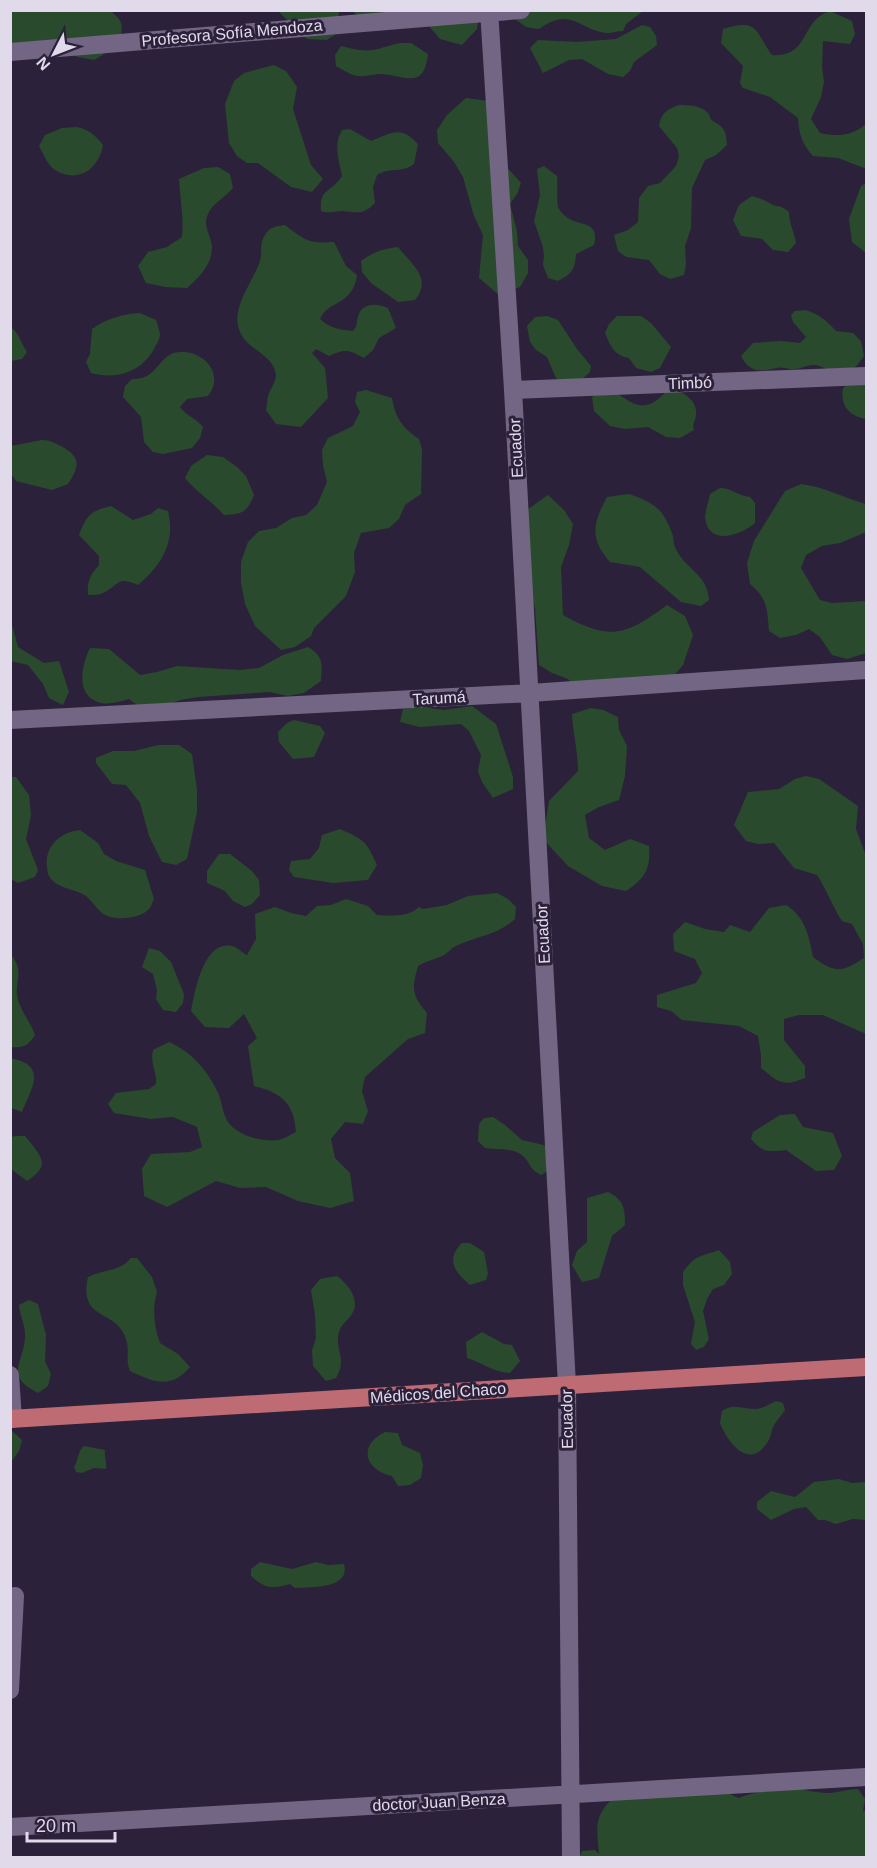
<svg xmlns="http://www.w3.org/2000/svg" width="877" height="1868" font-family="Helvetica,sans-serif">
<style>
.green{fill:#2a4a2d}
.lines{fill:none;stroke-linecap:round;stroke-linejoin:round}
.minor{stroke:#726684;stroke-width:18}
.major{stroke:#bf6b73;stroke-width:18}
.labels{text-anchor:middle;dominant-baseline:central;stroke-width:6;stroke-linejoin:round;paint-order:stroke}
.street-label{font-size:16px;fill:#e0daeb;stroke:#2c213a}
</style>
<rect width="100%" height="100%" fill="#2c213a"/>
<path class="green" d="M11 11H110C126 22 122 28 119 45L94 60 78 57 38 41 11 47Z
M278 11H339L337 33 327 40 307 39Z
M353 11H480L477 29 462 45 440 39 422 18 357 15Z
M504 11H643L626 24 623 31C618 31 612 33 608 33 579 31 572 5 539 29L526 27Z
M830 11 852 21 855 34 850 44 823 41 822 67 824 82 821 97 811 119 820 133C836 137 853 136 866 124V167L864 168 838 158 813 156C802 144 799 134 798 118L770 97 743 88 740 83 743 66 721 43 723 29C759 18 754 30 772 55 810 58 800 20 830 11Z
M642 25 650 27 656 36 657 45 634 62 630 71 623 77 608 74 582 59 569 60 543 73 530 48 538 40 577 42 616 39Z
M402 43H411L428 54C424 90 406 76 382 74 374 74 366 77 358 76 350 75 342 69 336 66L335 55 341 46C351 48 362 52 372 50 382 49 391 44 402 43Z
M274 65 286 71 297 87 293 109 311 165 323 179 312 192 291 187 258 163H247L237 156 229 143 225 104 234 81 244 73Z
M466 98 495 102 493 152 521 183 517 194 510 204 517 231 518 246 528 260V273L520 287 499 295 479 278 483 235 474 216 463 177 454 162 438 143 437 130 447 115Z
M679 105C689 105 700 105 708 113 711 117 709 118 713 121 725 128 726 131 727 145L716 155 705 160 692 188 691 228 685 246 686 264 684 275 670 279 660 274 649 260 626 257 618 251 614 235 628 230 638 222 639 198 648 186 660 183 676 166 679 156 677 148 659 126C661 113 667 109 679 105Z
M77 127C90 130 95 135 103 145 99 169 78 184 55 170 48 166 43 153 39 146L45 135 62 128Z
M350 129 371 141C392 133 400 125 418 144L414 164C400 174 392 166 377 175L373 187 375 203C362 216 358 212 342 211 334 211 329 214 321 211 319 188 331 193 342 176 339 160 333 145 342 130Z
M544 166 557 176C558 184 556 203 559 209 572 231 601 215 594 245L576 254C575 269 572 274 558 281L548 278 543 265 544 256 543 247 534 221 540 195 537 169Z
M218 167 230 174 233 188C228 194 212 206 210 210 202 223 208 230 211 241 216 260 200 277 187 288L165 287 146 283 138 266 148 252 167 247 182 237C184 217 180 199 179 179L204 168Z
M866 183V253L852 242 849 219 861 186Z
M752 196C760 198 764 200 771 204 779 208 780 204 789 212 789 223 794 232 796 243L788 252 773 250 762 239 741 236 733 220 739 205Z
M285 225C304 240 309 244 334 242L346 266 357 275C353 306 328 300 320 319 329 328 341 330 353 331 358 325 356 323 358 317 361 302 378 303 388 308L396 328 379 338 373 350 364 358C348 349 345 349 329 356L316 349 312 353 325 368 328 398 301 427 276 424 266 410C267 405 267 400 268 396 270 389 276 382 276 375 274 355 249 350 241 334 228 310 253 283 260 261 263 250 258 242 268 231 273 226 279 226 285 225Z
M398 247C411 264 433 278 415 300L398 302 371 283 362 272 361 261C373 252 383 249 398 247Z
M805 310C819 314 826 320 836 331L853 333 861 341 864 356C859 363 853 372 844 373 832 375 824 365 813 365 807 365 800 369 794 369 788 370 782 366 776 368 760 372 750 373 741 356L753 343 781 341 800 343 806 337 793 322 791 315 795 311Z
M140 313 156 320C158 325 159 330 160 334 160 339 157 343 155 347 143 372 116 380 91 373L86 362 90 354 92 329C106 319 122 314 140 313Z
M547 316 558 320 577 349 591 366 590 372 579 382 567 386 556 378 547 357 536 350 530 342 527 326 535 317Z
M617 316H641L651 323 671 347 660 368 651 372 636 368 629 358C614 355 611 347 605 333L609 324Z
M11 327C18 332 21 343 27 352L22 359 11 361Z
M185 352C207 354 224 376 208 396L187 399 180 407C186 416 195 417 203 427L200 438 192 448 163 454 153 452 144 442 141 417 123 397 125 386 132 379C154 380 156 363 171 354 175 352 181 352 185 352Z
M856 378 866 379V419C849 416 840 406 843 388Z
M366 390 392 398C395 418 403 428 419 439L422 449 421 494 405 505 399 519 389 528 361 533 354 553 355 572 346 596 314 628 311 636 295 647 281 650 255 626 245 604 241 582V562L248 542 259 531 276 528 292 518 306 515 317 505 327 482 323 465 322 450 328 438 353 426 360 412 355 402 357 392Z
M669 390C682 390 698 400 696 415 695 422 692 424 694 430L680 438 666 437 648 427 625 429 610 426 594 411 592 397C618 378 626 412 650 404 657 402 662 394 669 390Z
M42 440C50 440 54 443 61 446 81 457 80 466 68 484L52 490 16 481 11 474V446Z
M207 455 223 457 237 467 246 476 254 495C247 513 242 514 224 515 212 501 196 492 185 478L191 466Z
M801 484C825 487 844 498 866 504V532L840 543 822 546 806 555 801 568 820 600 832 603 866 601V653L847 659 832 655 820 637 809 629 796 635 780 638 769 631C767 609 768 599 750 584L747 563 754 541 785 491Z
M720 488C731 488 739 496 750 497L755 503V523C741 535 709 547 705 518 705 511 709 501 710 494Z
M629 494C641 498 652 502 661 512 665 517 670 527 672 533 674 537 673 543 675 547 684 569 708 574 709 600L701 606 681 602 640 567 610 562C589 538 593 523 607 497Z
M548 495 564 510 573 524 569 545 561 567 563 615C610 641 625 636 667 605L685 616 693 635 683 665 672 678 579 690 568 679 552 673 539 665 535 608 517 546 521 514Z
M111 506 133 520 151 514 158 508 168 511C176 542 161 566 138 585 116 575 119 586 103 593 99 595 93 595 88 595 87 581 90 575 99 565V556L79 535C87 515 90 511 111 506Z
M10 618 18 647 44 663 59 661 69 692 63 705 49 698 43 684 28 665 11 661Z
M308 647C324 657 322 663 321 681L304 693 288 696 270 692 198 697 180 700 148 713 129 699C121 701 109 705 101 703 75 697 81 666 90 648L109 649 140 675 157 672 177 666 240 670 259 668 283 655Z
M472 706 496 724 513 777V789L493 798 482 782 478 771 481 755 469 731 461 724 420 727 400 722 403 709 422 707 444 710Z
M591 708 603 710 618 717 619 730 627 746 625 776 619 800 599 807 585 815 589 838 605 850 630 839 649 846C651 868 645 879 626 891L602 886 568 866 543 839 549 801 578 771C578 751 573 734 572 714Z
M294 720 320 726 325 733 314 757 293 759 279 742 278 732 287 723Z
M158 745H179L192 754 197 790V812L187 859 176 865 162 862 149 836 140 803 126 785 112 784 96 763V758L113 751H134Z
M806 776 819 779 858 806 856 829 866 856V1034L823 1015H799L784 1019V1040L805 1066V1078C783 1087 779 1083 761 1068V1055L758 1036 739 1026 682 1020 671 1011 657 1007V995L696 983 702 973 695 959 674 951 673 934 685 922 705 929 724 932 730 925 750 932 769 908 786 905C805 917 809 935 813 957 834 973 842 973 864 958L863 944 852 924 842 921C832 906 827 890 817 875L794 868 774 843 758 844 746 841 734 825 748 792 779 789 795 779Z
M11 777H16L29 795 31 815 26 839 38 870 35 877 18 883 11 879Z
M340 829C365 840 366 841 377 865L368 880 333 883 294 877 289 870 291 861 310 859 319 848 322 835Z
M80 830 98 843 104 854 116 861 145 870 154 899C152 902 152 905 150 908 141 919 114 922 102 913 96 908 92 901 86 896 76 889 60 889 52 880 48 876 48 873 47 868 44 847 60 832 80 830Z
M219 854H230L252 871 259 880 260 895 252 904 245 907 233 901 225 891 207 883V871Z
M497 893 508 899 516 907 515 919C498 935 476 936 456 946 451 948 448 953 444 955 436 959 426 961 418 966 412 988 411 995 427 1013L425 1033 408 1039 365 1077 362 1091 368 1111 363 1124 345 1122 331 1139 335 1158 350 1173 354 1201 330 1208 298 1201 266 1187 240 1188 216 1181 167 1207 144 1196 142 1169 151 1154 190 1152 202 1147 197 1127 173 1117 151 1119 114 1113 108 1104 116 1093 149 1089 156 1084C157 1071 150 1065 153 1050L169 1042C192 1052 209 1072 219 1095 222 1104 223 1114 228 1122 238 1136 262 1142 279 1140 284 1139 291 1134 296 1132 294 1103 282 1093 254 1086L248 1046 257 1038 244 1014 229 1028 205 1027 191 1011C195 991 204 936 235 947 239 949 244 954 247 955L256 939 255 914 275 907 291 913 306 916 317 906 331 905 346 899 368 906 377 915C391 916 409 917 419 907L423 909 447 905 468 896Z
M149 948 160 951 171 962 184 994 183 1003 176 1012 163 1010 156 999 157 990 153 974 142 967Z
M11 955C26 973 13 981 18 1000 22 1013 31 1023 35 1035 28 1046 23 1048 11 1047Z
M10 1058C49 1065 31 1089 22 1112L11 1108Z
M795 1114 803 1127 833 1133 842 1156 834 1170 816 1171 786 1150C769 1152 763 1153 751 1139L753 1132 780 1115Z
M493 1117 505 1125 522 1140 548 1146 553 1168 541 1175C528 1168 532 1165 524 1157 514 1147 498 1150 485 1148L478 1141 479 1124 484 1118Z
M16 1136H25C40 1155 53 1165 27 1181L11 1169V1137Z
M608 1192C624 1200 625 1208 625 1225L612 1236 599 1278 582 1282 572 1265 577 1251 587 1242V1198Z
M462 1243H470L484 1252 488 1273 486 1280 470 1285C455 1272 445 1260 462 1243Z
M719 1250 730 1262 732 1274 724 1285 713 1289 707 1299 703 1311 709 1339 704 1347 696 1350 691 1344 695 1322 683 1285V1272C696 1254 701 1257 719 1250Z
M131 1258H137L152 1277 157 1292C152 1308 154 1327 160 1343L178 1354 190 1367C170 1390 154 1382 130 1371 125 1359 130 1350 126 1339 116 1308 78 1322 88 1277 105 1269 119 1272 131 1258Z
M337 1276C347 1283 360 1299 353 1312 350 1319 341 1324 339 1332 334 1350 348 1358 336 1378L326 1381 313 1366 312 1350 316 1338 315 1315 311 1290 320 1279Z
M29 1300 38 1304 46 1335 45 1361 51 1374 48 1386 38 1393C4 1376 23 1364 25 1338 26 1327 20 1316 19 1305Z
M482 1332 504 1344 512 1345 520 1361 510 1373C493 1372 483 1363 467 1358L466 1342Z
M776 1401 783 1403 785 1410C782 1415 777 1420 774 1425 771 1431 771 1438 767 1443 748 1471 727 1441 720 1423L722 1411C734 1402 744 1410 757 1409 764 1408 770 1404 776 1401Z
M11 1430 22 1440 19 1451 11 1462Z
M385 1432 398 1433 402 1445 420 1453 423 1465 421 1478 410 1485 398 1486 392 1476C364 1470 358 1445 385 1432Z
M84 1446 105 1450C104 1457 107 1462 106 1469L94 1468 82 1473 76 1472 74 1467C79 1459 77 1452 84 1446Z
M839 1479 852 1483 866 1482V1520L853 1519 836 1524 825 1520H818L806 1507 794 1509 771 1520 757 1509V1502L771 1491 795 1497 814 1482Z
M260 1562 292 1569 316 1562 328 1565 344 1564C351 1589 312 1587 295 1588L290 1584C273 1589 265 1589 251 1576V1569Z
M715 1788 739 1798C751 1792 786 1786 799 1789 810 1791 819 1793 831 1793 840 1792 848 1789 858 1789L865 1799 863 1811H866V1857L579 1858 582 1851 595 1850 599 1854C597 1829 593 1817 613 1798Z"/>
<g class="lines">
<path class="minor" d="M489 10 513 390 567 1385 571 1858
M10 52 521 10
M513 390 866 376
M10 720 530 693 866 670
M10 1375 13 1419
M10 1690 15 1596
M10 1827 866 1777"/>
<path class="major" d="M10 1419 866 1367"/>
</g>
<g class="labels">
<g class="street-label">
<text transform="translate(232 33) rotate(-5)">Profesora Sofía Mendoza</text>
<text transform="translate(690 383) rotate(-2)">Timbó</text>
<text transform="translate(516 448) rotate(-93)">Ecuador</text>
<text transform="translate(439 698) rotate(-3)">Tarumá</text>
<text transform="translate(543 934) rotate(-93)">Ecuador</text>
<text transform="translate(438 1393) rotate(-4)">Médicos del Chaco</text>
<text transform="translate(567 1419) rotate(-91)">Ecuador</text>
<text transform="translate(439 1802) rotate(-3)">doctor Juan Benza</text>
</g>
</g>
<rect width="877" height="1868" fill="none" stroke="#e0daeb" stroke-width="24"/>
<g transform="translate(54 54) rotate(228)" stroke="#2c213a" stroke-width="4.5" paint-order="stroke">
<path d="M0-4.5L10 22L0 15L-10 22Z" fill="#e0daeb"/>
<text y="-9" font-size="16" font-weight="bold" text-anchor="middle" fill="#e0daeb">N</text>
</g>
<path d="M27 1832v9h88v-9" fill="none" stroke="#e0daeb" stroke-width="3"/>
<text x="36" y="1832" font-size="18" fill="#e0daeb" stroke="#2c213a" stroke-width="4.5" paint-order="stroke">20 m</text>
</svg>
